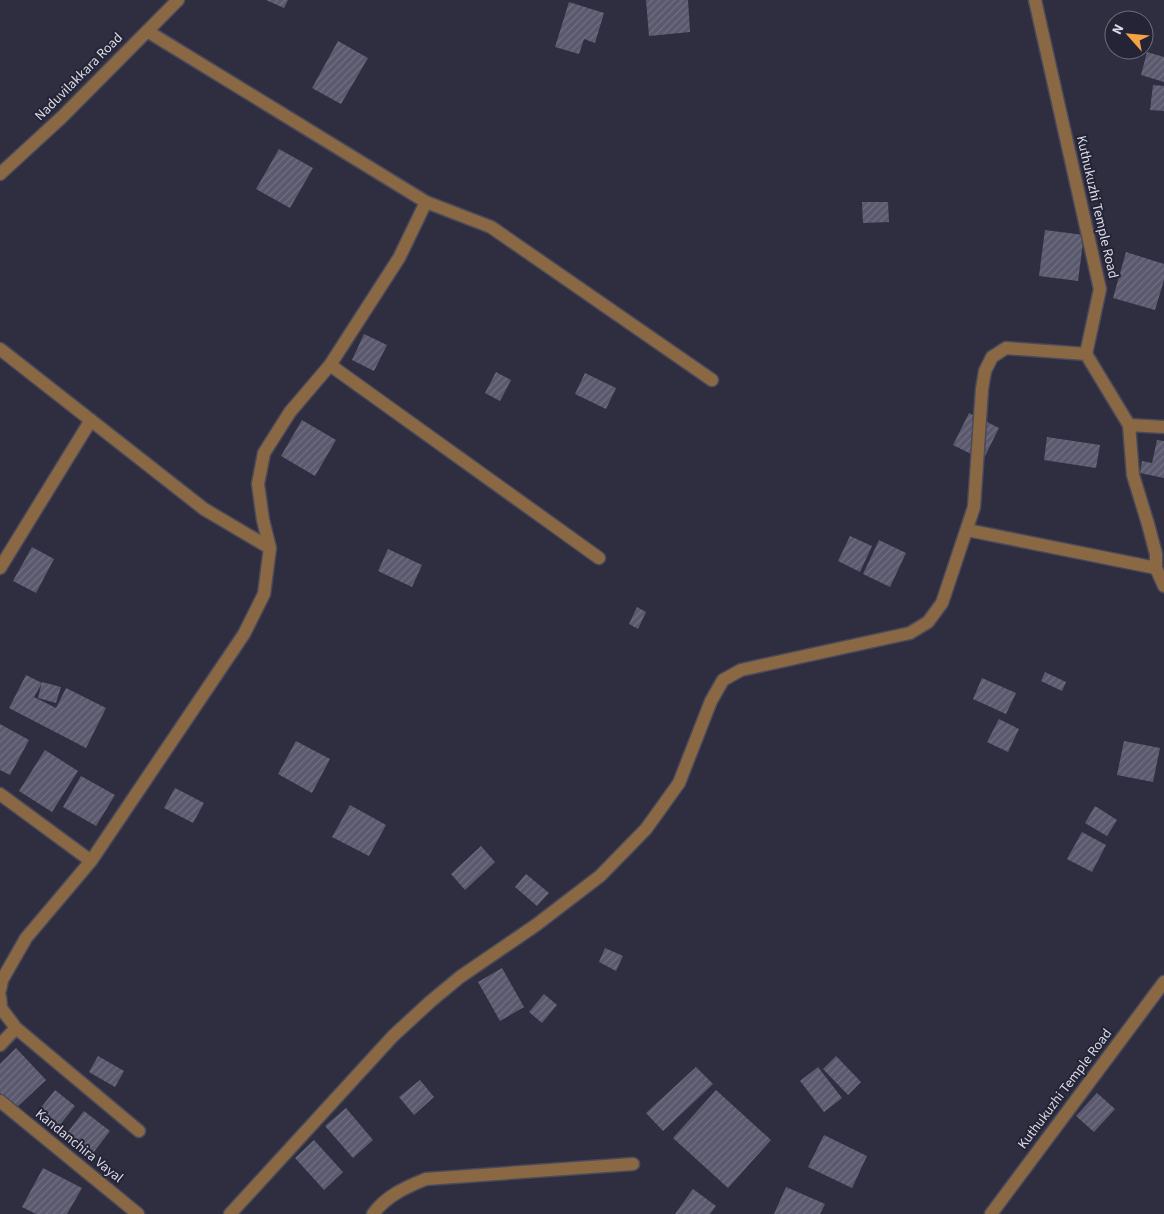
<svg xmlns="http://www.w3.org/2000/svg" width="1164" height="1214" font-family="'Source Sans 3',sans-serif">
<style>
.building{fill:url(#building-hatch)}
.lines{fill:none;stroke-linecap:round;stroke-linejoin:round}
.minor-casing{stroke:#4a4a5b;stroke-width:15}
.minor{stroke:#8b6844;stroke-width:12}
.labels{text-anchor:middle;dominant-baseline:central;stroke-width:4;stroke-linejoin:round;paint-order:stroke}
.street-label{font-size:14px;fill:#dadae6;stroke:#252436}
</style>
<defs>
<pattern id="building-hatch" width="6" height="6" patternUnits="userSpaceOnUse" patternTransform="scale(1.25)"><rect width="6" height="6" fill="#5a596e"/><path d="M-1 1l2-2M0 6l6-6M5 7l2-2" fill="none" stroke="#717083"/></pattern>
</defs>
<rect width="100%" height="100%" fill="#2e2e40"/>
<path class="building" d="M266 0H288L284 8Z
M646 0H688L690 32 649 36Z
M569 2 604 13 595 43 584 39 579 54 555 47Z
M338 41 368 58 341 104 312 88Z
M1147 52 1164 57V82L1141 75Z
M1153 85 1164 86V111L1150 110Z
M279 149 313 168 290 208 256 189Z
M862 202H888L889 222 863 223Z
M1045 230 1084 235 1078 281 1039 276Z
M1126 252 1164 264V280L1155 310 1113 298Z
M364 334 387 345 374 371 352 360Z
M496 372 511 380 500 401 485 393Z
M585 373 616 388 606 409 575 394Z
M969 413 999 428 983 460 953 445Z
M302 420 336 440 315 476 281 456Z
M1047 437 1100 445 1096 468 1044 460Z
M1157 440 1164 441V478L1140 473 1142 461 1152 463Z
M850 536 872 546 860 572 838 561Z
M879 540 906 553 890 587 863 574Z
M32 547 54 559 36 593 13 581Z
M388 549 422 565 412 587 378 571Z
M637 607 646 612 638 629 629 624Z
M1045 672 1066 682 1062 691 1041 681Z
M26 675 42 683 34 697 56 708 66 688 106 708 86 748 9 708Z
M982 678 1016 693 1006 714 973 699Z
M42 682 61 687 56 703 38 698Z
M999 719 1019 729 1008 752 987 742Z
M0 724 29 740 10 775 0 770Z
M296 741 330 759 312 793 278 774Z
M1124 741 1160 748 1153 782 1117 775Z
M45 750 78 771 52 812 19 791Z
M81 776 115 795 96 826 63 807Z
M175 788 204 803 193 823 164 808Z
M350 805 386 825 369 856 332 837Z
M1095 806 1117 820 1107 836 1085 823Z
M1082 832 1106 845 1092 872 1067 859Z
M481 846 495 862 465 890 451 874Z
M526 874 549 893 537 906 515 887Z
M605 948 623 956 616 971 599 962Z
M502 968 524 1007 500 1021 478 982Z
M544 994 557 1005 542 1023 529 1012Z
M16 1048 46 1080 15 1109 0 1093V1064Z
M98 1056 124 1071 115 1087 89 1072Z
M836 1056 861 1082 848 1095 823 1069Z
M696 1067 713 1084 663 1131 646 1113Z
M818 1067 842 1098 824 1112 800 1081Z
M420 1080 434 1097 414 1115 399 1097Z
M55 1090 75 1106 55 1131 35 1115Z
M716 1090 771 1140 728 1188 673 1138Z
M1097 1093 1115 1109 1094 1132 1076 1116Z
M346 1108 373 1140 353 1158 325 1126Z
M84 1111 110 1131 90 1157 64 1137Z
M824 1135 867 1156 852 1188 808 1167Z
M314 1140 343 1172 324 1190 295 1158Z
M43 1168 82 1188 67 1214H36L22 1207Z
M786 1187 825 1204 820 1214H774Z
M693 1189 716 1206 710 1214H675Z"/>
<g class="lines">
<g class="minor-casing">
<path id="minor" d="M1035 0 1100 289 1086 354 1129 425 1133 475 1148 524 1156 554V568L1164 586
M147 31 426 202
M0 174 62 117 178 0
M0 349 204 509 270 548
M330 365 599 558
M1129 425 1164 427
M967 530 1156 568
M0 568 91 420
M0 794 91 861
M0 990 2 980 26 938 91 861 244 634 264 594 270 548 263 520 258 484 264 453 290 412 330 365 399 258 426 202 491 227 712 380
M0 997 1 1008 16 1028 0 1045
M16 1028 139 1131
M0 1101 138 1214
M230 1214 393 1036 431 1001 460 977 536 925 600 876 646 829 679 783 711 701 723 680 741 670 910 633 928 622 942 603 974 507 982 389 985 371 992 357 1006 348 1086 354
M373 1214C386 1196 406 1187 426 1179L633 1164
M991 1214 1164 982"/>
</g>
<use href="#minor" class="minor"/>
</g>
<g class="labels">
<g class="street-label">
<text transform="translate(79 77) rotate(-45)">Naduvilakkara Road</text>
<text transform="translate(1097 207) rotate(77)">Kuthukuzhi Temple Road</text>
<text transform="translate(1065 1089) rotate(-53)">Kuthukuzhi Temple Road</text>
<text transform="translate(79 1146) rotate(39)">Kandanchira Vayal</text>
</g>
</g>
<g transform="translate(1129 35) rotate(297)"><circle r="24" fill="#252436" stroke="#6d6d7c"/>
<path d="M0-4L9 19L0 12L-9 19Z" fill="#f5a345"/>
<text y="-8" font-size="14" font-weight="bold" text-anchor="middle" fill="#dadae6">N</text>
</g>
</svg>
